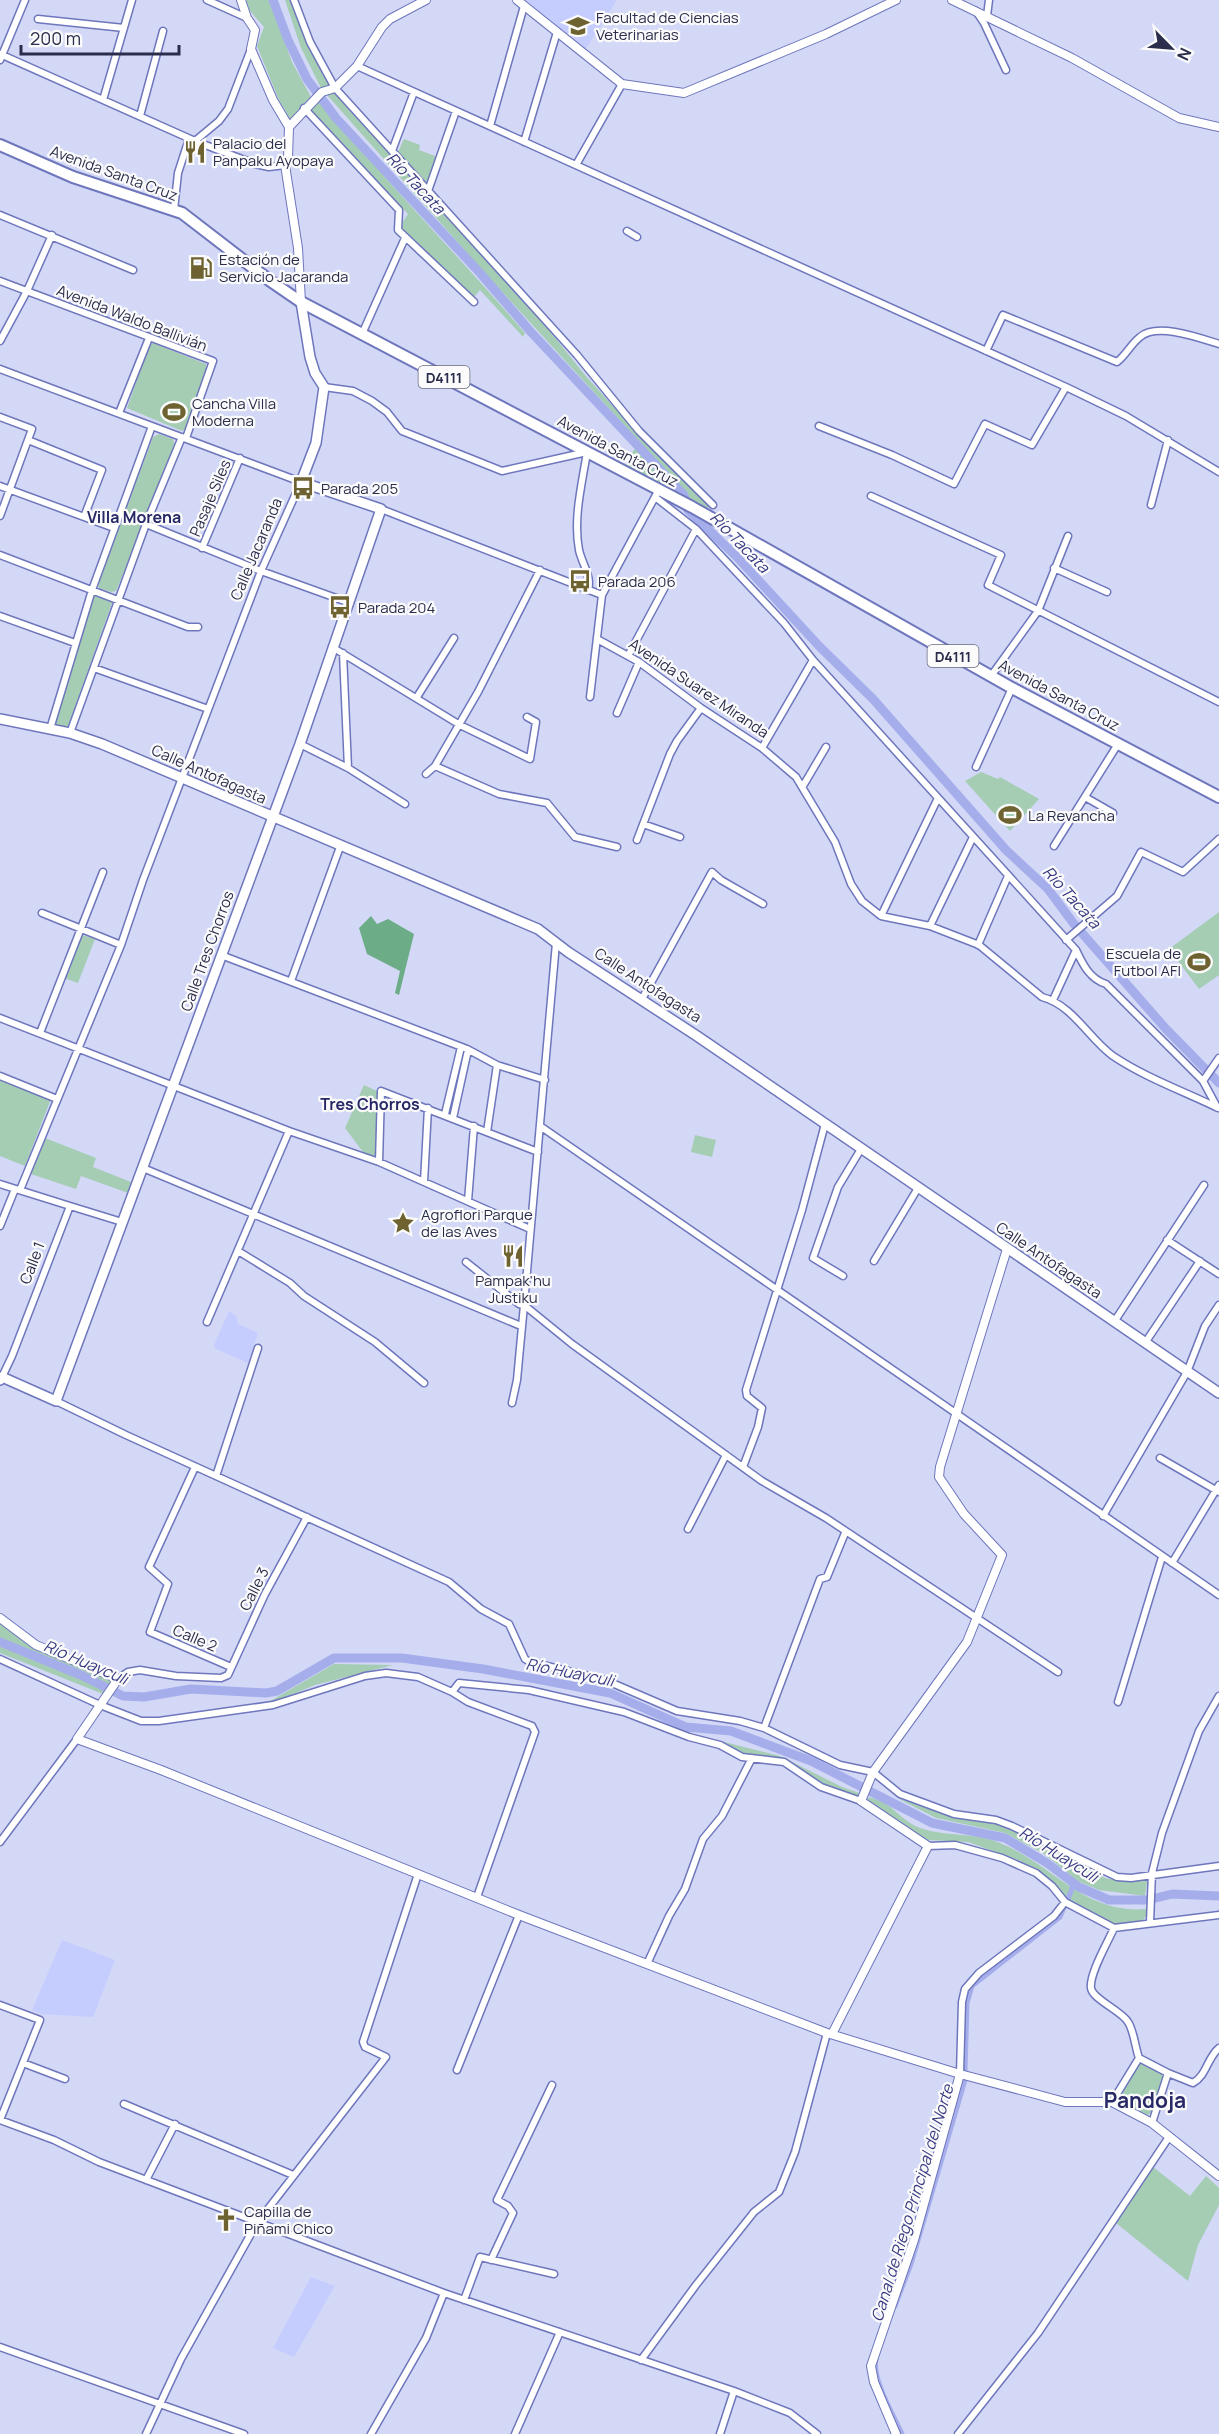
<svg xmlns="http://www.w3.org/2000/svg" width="1219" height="2434" font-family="Manrope,sans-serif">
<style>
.built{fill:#c5cdff}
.green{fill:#a4cdb3}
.forest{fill:#6cac87}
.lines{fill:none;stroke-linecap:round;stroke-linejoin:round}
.canal{stroke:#a5aeeb;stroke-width:5}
.river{stroke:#a5aeeb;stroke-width:9}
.minor-casing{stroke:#6e76bc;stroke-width:9}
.tertiary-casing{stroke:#6e76bc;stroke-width:10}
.secondary-casing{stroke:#6e76bc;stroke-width:12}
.primary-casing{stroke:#6e76bc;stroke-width:14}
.minor{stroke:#fff;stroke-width:6}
.tertiary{stroke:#fff;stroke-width:8}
.secondary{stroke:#fff;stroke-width:9}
.primary{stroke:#fff;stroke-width:10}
.labels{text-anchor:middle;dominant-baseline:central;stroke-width:4.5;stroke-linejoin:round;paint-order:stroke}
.shield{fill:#fbfbfb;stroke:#696b80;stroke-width:1.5}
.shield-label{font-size:14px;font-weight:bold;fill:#2a2d4b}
.poi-label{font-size:15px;fill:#2a2d4b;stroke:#fbfbfb;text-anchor:start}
.street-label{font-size:15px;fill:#2a2d4b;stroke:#fbfbfb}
.water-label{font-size:16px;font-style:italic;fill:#383b82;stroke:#fbfbfb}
.neighbourhood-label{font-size:16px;font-weight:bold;fill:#272866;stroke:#fbfbfb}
.district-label{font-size:21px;font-weight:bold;fill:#272866;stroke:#fbfbfb}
</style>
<rect width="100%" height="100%" fill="#d3d8f7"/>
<path class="built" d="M525 0H617L585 50Z
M229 1311 236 1316 238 1324 258 1333 248 1363 216 1349 214 1345Z
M62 1940 115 1960 93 2017 41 2014 32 2010Z
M311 2277 335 2286 294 2357 273 2348Z"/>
<path class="green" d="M246 0H269L292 62 311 97 290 119 278 98 257 46 264 27 250 11Z
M285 0H292L306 41 330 85 321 88 301 48Z
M335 91 544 324 585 375 636 432 710 505 707 510 687 499 688 495 484 272 327 95Z
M319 100C384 180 457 254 525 333L523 337 480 290 474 297 400 226 408 214 310 109Z
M404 139 420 145 419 150 440 158 429 185 398 152Z
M153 343 206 364 207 368 187 428 182 431 127 408 149 346Z
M159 434 173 439 175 446 116 591 111 592 99 588 98 584 153 437Z
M635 448 681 496 625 465Z
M96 595 111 601 112 603 67 729 54 726 93 597Z
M981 772 998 779 1000 777 1039 799 1010 831 965 781Z
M1219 912V975L1199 989 1169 949Z
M82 935 95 939 78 983 64 978Z
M0 1079 51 1099 25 1166 0 1156Z
M364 1085 379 1092 376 1154 373 1156 363 1152 345 1128Z
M695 1135 716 1140 712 1157 691 1152Z
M45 1138 96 1158 93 1167 131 1182 128 1193 81 1176 76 1189 31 1174Z
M0 1620 8 1623 24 1642 112 1681 103 1694 0 1653Z
M334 1664 393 1665 315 1685 274 1702 259 1704 272 1700Z
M716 1740 780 1756 842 1787 862 1794 860 1797 822 1785 785 1760 743 1754Z
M869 1797C875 1799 881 1801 886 1804 898 1812 906 1823 920 1828 945 1837 974 1832 1000 1843 1054 1865 1084 1915 1147 1909V1915L1142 1921 1114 1925 1068 1899 1039 1872 1018 1860 968 1842 928 1840 867 1801Z
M897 1798 938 1812 995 1824 1009 1829 1105 1878 1119 1881 1147 1880 1145 1896 1099 1890 1078 1881 1044 1854 1005 1833 936 1818Z
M1140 2062 1165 2076 1151 2113 1147 2115 1120 2102 1119 2099Z
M1153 2167 1190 2196 1206 2176 1219 2188V2205L1198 2245 1188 2281 1116 2223Z"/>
<path class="forest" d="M371 916 377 924 388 919 414 934 399 995 395 993 400 971 367 954 359 928Z"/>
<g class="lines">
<path class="canal" d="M965 2071 967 2003 972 1986 1060 1917 1072 1889V1882
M895 2306 911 2264 965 2080
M876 2360C872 2379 894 2416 902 2434"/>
<path class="river" d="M273 0 288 40 307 79 336 118 480 273 530 331 684 495 688 510 737 557 819 646 873 699 1006 850 1048 889 1074 924 1166 1029 1219 1083
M0 1642 83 1676 123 1696 144 1697 191 1689 266 1693 277 1691 334 1658H402L483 1669 610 1693 686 1727 731 1731 811 1761 932 1823 1005 1838 1047 1863 1079 1887 1109 1900H1148L1172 1894 1219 1896"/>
<g class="minor-casing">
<path id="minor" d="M207 0 247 18
M294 0 310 42 335 88 577 355 639 431 713 505
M976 11 984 23 1006 70
M987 16 989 0
M38 19 124 28
M0 54 195 141 255 164 269 167 285 165
M0 60 25 0
M357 66 1066 387 1126 416 1219 472
M103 100 132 0
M304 108 399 210 398 230 474 302
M140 116 163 31
M490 126 524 6
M195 141 219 121 228 109 251 49
M524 142 557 32
M392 151 414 92
M576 165 622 84
M428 191 456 111
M174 210 178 173 189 139
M0 215 133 270
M627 231 637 237
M0 281 213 361 186 438
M362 334 405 238
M0 341 27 291 52 235
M986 351 1003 315 1117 362C1126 355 1131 344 1140 337 1157 322 1200 338 1219 344
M0 369 301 482 261 571 143 880 121 945 20 1190
M324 387 353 391 372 401 387 412 402 431 502 471 587 452C582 484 573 518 579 550 582 564 592 576 588 590
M119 413 149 338
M0 417 32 429 0 516
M819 426 892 455 954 484 985 424 1032 445 1066 387
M28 440 102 470 84 517
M0 486 114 528
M871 496 1001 555 988 585 1219 702
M655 497 696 529 784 623 813 660 1076 950C1083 965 1090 979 1106 984L1203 1081 1217 1107
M1151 505 1168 440
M381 509 602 595
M146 524 261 571 350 603
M202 548 240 458
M0 555 188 627H198
M1054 568 1107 592
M0 616 75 643
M597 639 639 662 701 708 762 748 796 777 835 842 851 884 862 901 881 916 930 926 979 945 1042 997C1073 1005 1089 1039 1113 1056 1146 1078 1183 1091 1218 1108
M332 647 460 725 530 759 536 722 527 717
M343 653 348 768
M628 656 696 529
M94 668 208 709
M991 676 1038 611 1068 536
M417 697 454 638
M590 697 602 595 656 495
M617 713 639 662
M50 729 92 590 152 426
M70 733 146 524 182 437
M300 744 348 768 405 804
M762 748 813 660
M435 766 499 794 547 803 575 837 617 847
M976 767 1012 688
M426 774 435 766 478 692 540 570
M803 786 826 747
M1085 797 1113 813
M643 824 680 837
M637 840 670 754 677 741 701 708
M1054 846 1118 744
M42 913 121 945
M881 916 938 798
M930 926 973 837
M1066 940 1117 896 1141 852 1183 872 1219 839
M978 945 1008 876
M221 955 467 1049 497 1065 545 1080
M291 981 340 847
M642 999 712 872 721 880 763 904
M1053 1000 1076 950
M0 1018 289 1131 379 1162 530 1229
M40 1033 103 872
M0 1076 57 1099
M1203 1081 1219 1058
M445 1114 461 1047
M453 1118 468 1050
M540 1126 1219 1595
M487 1132 497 1065
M379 1162 381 1091 538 1152
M143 1168 521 1326
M424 1182 428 1108
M0 1184 70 1206
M468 1201 474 1126
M0 1226 15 1189
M1167 1240 1219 1274
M238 1251 290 1283 304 1296 375 1342 424 1383
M874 1261 918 1188
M466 1262 519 1304 524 1305 572 1344 762 1481 826 1518 1058 1672
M843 1276 813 1258 838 1187 861 1149
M207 1322 289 1131
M1114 1322 1204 1185
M1145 1343 1200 1261
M2 1377 12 1356 70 1206 122 1222
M56 1401 126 1435 449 1582 481 1609 509 1624 525 1659 530 1662 605 1680 677 1711 740 1721 764 1728 840 1765 873 1772 900 1794 954 1814 996 1820 1012 1826 1117 1877 1131 1878 1219 1866
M512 1403 517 1380 524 1305 556 943
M1160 1458 1219 1492
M195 1467 149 1567 168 1584 150 1632 231 1667
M743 1467 758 1427 762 1408 747 1396 746 1390 802 1210 825 1124
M216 1476 258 1348
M1103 1516 1187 1372 1205 1326 1219 1305
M688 1529 726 1455
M1172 1563 1219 1485
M0 1659 100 1705 141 1721H159L273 1705 365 1676 386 1673 418 1677 452 1692 468 1702 532 1726 535 1732 477 1897
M118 1679 128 1672 140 1670 176 1676 221 1678 228 1675 265 1594 307 1517
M452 1692 459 1683 529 1690 624 1712 689 1737 720 1745 742 1757 784 1762 821 1787 861 1801
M1118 1702 1162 1557
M764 1728 820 1579 827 1577 845 1533
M0 1842 77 1739
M928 1846 955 1845 1002 1858 1036 1873 1052 1886 1065 1902 1114 1928 1219 1915
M1150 1922 1152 1873 1162 1833 1199 1731 1219 1696
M1114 1928C1108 1942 1089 1974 1091 1988 1092 1999 1122 2011 1128 2022 1134 2031 1135 2047 1139 2058
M647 1964 669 1916 685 1889 703 1839 722 1816 752 1758
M0 2005 40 2020 0 2120
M23 2063 65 2079
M457 2070 519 1915
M1168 2073 1193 2083C1207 2075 1207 2058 1219 2048
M960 2074 962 2002 965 1989 979 1973 1054 1916 1065 1902
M1112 2102 1139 2058 1168 2073 1152 2123
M124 2104 293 2175
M0 2120 54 2140 99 2162 444 2293 734 2391 790 2413 817 2434
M146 2180 175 2124
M491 2260 513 2213 508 2206 497 2200 552 2085
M464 2300 480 2257 554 2274
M0 2347 244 2434
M641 2360 696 2285 754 2212 779 2192 795 2152 827 2033
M146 2434 181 2359 257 2223 386 2057 365 2047 363 2042 418 1874
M371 2434 426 2338 444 2293
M515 2434 560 2332
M720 2434 734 2391
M958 2434 1038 2333 1169 2137"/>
</g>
<g class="tertiary-casing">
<path id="tertiary" d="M241 0 247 18 255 30 251 49 273 100 289 127 288 158 285 165 298 248 301 302
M517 0 622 84 684 93 826 34 896 0
M952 0 1072 58 1179 118 1219 127
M289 127 322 92 335 88 357 66 382 27 390 19 426 0
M0 1618 36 1645 118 1679 77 1739 161 1770 519 1915 827 2033 960 2074 1065 2102H1112L1152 2123 1219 2176
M832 2034 928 1846 861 1801 873 1772 967 1642 1002 1555 964 1514 939 1477 940 1467 1007 1249
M896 2434 874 2382 871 2366 914 2240 960 2074"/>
</g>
<g class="secondary-casing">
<path id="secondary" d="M0 719 70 733 102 744 538 929 568 952 697 1036 1219 1393
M0 1380 2 1377 56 1401 300 744 381 509 301 482 316 443 324 387 315 373 310 357 301 302"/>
</g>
<g class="primary-casing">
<path id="primary" d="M0 145 73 177 182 213 269 280 301 302 692 507 1012 688 1219 797"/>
</g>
<use href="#minor" class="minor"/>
<use href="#tertiary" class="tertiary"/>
<use href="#secondary" class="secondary"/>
<use href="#primary" class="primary"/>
</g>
<defs>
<g id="university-bare" transform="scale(1.8)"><path d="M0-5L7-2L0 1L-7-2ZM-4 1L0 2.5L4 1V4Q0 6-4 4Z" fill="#6e6330" stroke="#fbfbfb" stroke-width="2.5" paint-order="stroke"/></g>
<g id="restaurant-bare" transform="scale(1.8)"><path d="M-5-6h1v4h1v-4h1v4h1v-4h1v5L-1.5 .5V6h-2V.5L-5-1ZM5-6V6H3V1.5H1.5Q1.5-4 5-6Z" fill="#6e6330" stroke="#fbfbfb" stroke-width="2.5" paint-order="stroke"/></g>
<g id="fuel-bare" transform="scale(1.8)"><path d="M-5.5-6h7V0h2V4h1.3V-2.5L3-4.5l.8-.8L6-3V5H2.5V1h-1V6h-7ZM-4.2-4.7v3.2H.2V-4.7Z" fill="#6e6330" stroke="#fbfbfb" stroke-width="2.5" paint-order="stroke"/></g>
<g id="stadium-bare" transform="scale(1.8)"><path d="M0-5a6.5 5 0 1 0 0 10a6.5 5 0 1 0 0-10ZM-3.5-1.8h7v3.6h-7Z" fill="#6e6330" stroke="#fbfbfb" stroke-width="2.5" paint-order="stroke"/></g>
<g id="bus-bare" transform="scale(1.8)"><path d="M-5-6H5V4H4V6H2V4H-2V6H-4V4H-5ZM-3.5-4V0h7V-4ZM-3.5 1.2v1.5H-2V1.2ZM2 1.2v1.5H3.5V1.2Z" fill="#6e6330" stroke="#fbfbfb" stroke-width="2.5" paint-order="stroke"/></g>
<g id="sight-bare" transform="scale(1.8)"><path d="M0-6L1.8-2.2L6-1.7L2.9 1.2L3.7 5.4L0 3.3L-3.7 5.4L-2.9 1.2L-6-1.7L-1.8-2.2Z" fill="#6e6330" stroke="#fbfbfb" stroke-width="2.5" paint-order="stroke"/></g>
<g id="church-bare" transform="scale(1.8)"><path d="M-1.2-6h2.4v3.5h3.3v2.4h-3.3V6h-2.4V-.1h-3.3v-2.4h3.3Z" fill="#6e6330" stroke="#fbfbfb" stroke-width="2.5" paint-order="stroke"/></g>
</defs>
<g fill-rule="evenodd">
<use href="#university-bare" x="578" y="26"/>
<use href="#restaurant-bare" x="195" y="152"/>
<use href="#fuel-bare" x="201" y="268"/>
<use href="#stadium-bare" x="174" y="412"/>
<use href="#bus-bare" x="303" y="488"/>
<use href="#bus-bare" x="580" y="581"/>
<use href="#bus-bare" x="340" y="607"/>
<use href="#stadium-bare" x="1010" y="815"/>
<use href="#stadium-bare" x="1199" y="962"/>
<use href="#sight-bare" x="403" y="1223"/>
<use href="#restaurant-bare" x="513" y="1256"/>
<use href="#church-bare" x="226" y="2220"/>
</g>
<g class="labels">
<g class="shield">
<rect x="418.5" y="366" width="51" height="22" rx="4.5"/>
<rect x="927.5" y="645" width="51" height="22" rx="4.5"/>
</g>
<g class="shield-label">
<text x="444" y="377">D4111</text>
<text x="953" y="656">D4111</text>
</g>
<g class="poi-label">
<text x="596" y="17">Facultad de Ciencias<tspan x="596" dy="17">Veterinarias</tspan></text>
<text x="213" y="143">Palacio del<tspan x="213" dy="17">Panpaku Ayopaya</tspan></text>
<text x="219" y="259">Estación de<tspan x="219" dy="17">Servicio Jacaranda</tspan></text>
<text x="192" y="403">Cancha Villa<tspan x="192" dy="17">Moderna</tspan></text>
<text x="321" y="488">Parada 205</text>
<text x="598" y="581">Parada 206</text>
<text x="358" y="607">Parada 204</text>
<text x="1028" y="815">La Revancha</text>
<text x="1181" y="953" text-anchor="end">Escuela de<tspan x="1181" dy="17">Futbol AFI</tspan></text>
<text x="421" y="1214">Agroflori Parque<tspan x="421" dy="17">de las Aves</tspan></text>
<text x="513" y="1280" text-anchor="middle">Pampak'hu<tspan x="513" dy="17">Justiku</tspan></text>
<text x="244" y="2211">Capilla de<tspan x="244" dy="17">Piñami Chico</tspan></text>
</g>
<g class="street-label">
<text transform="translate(114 173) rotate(20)">Avenida Santa Cruz</text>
<text transform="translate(132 318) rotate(21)">Avenida Waldo Ballivián</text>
<text transform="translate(618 451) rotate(28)">Avenida Santa Cruz</text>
<text transform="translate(210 498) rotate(-67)">Pasaje Siles</text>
<text transform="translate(256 549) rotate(-67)">Calle Jacaranda</text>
<text transform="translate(699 688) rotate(34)">Avenida Suarez Miranda</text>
<text transform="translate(1059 695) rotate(28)">Avenida Santa Cruz</text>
<text transform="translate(209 774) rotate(24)">Calle Antofagasta</text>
<text transform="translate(207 951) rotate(-70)">Calle Tres Chorros</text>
<text transform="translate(648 985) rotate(33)">Calle Antofagasta</text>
<text transform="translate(1049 1260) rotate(34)">Calle Antofagasta</text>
<text transform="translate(32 1263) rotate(-69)">Calle 1</text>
<text transform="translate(254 1589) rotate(-63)">Calle 3</text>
<text transform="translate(195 1638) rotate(23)">Calle 2</text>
</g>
<g class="water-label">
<text transform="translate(416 183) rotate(47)">Río Tacata</text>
<text transform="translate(740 542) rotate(46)">Río Tacata</text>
<text transform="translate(1072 897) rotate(48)">Río Tacata</text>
<text transform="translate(86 1662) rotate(23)">Río Huayculi</text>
<text transform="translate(570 1672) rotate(11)">Río Huayculi</text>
<text transform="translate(1059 1854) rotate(32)">Río Huayculi</text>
<text transform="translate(912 2203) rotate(-73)">Canal de Riego Principal del Norte</text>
</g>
<g class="neighbourhood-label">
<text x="134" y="517">Villa Morena</text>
<text x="370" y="1104">Tres Chorros</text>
</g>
<g class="district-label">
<text x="1145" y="2100">Pandoja</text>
</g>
</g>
<g transform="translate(1171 48) rotate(115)" stroke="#fbfbfb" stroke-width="4.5" paint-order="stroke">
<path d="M0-4.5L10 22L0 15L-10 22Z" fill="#2a2d4b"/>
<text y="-9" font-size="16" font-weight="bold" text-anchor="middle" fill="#2a2d4b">N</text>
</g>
<path d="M21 45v9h158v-9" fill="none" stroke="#2a2d4b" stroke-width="3"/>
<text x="30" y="45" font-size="18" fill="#2a2d4b" stroke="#fbfbfb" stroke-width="4.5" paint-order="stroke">200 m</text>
</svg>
